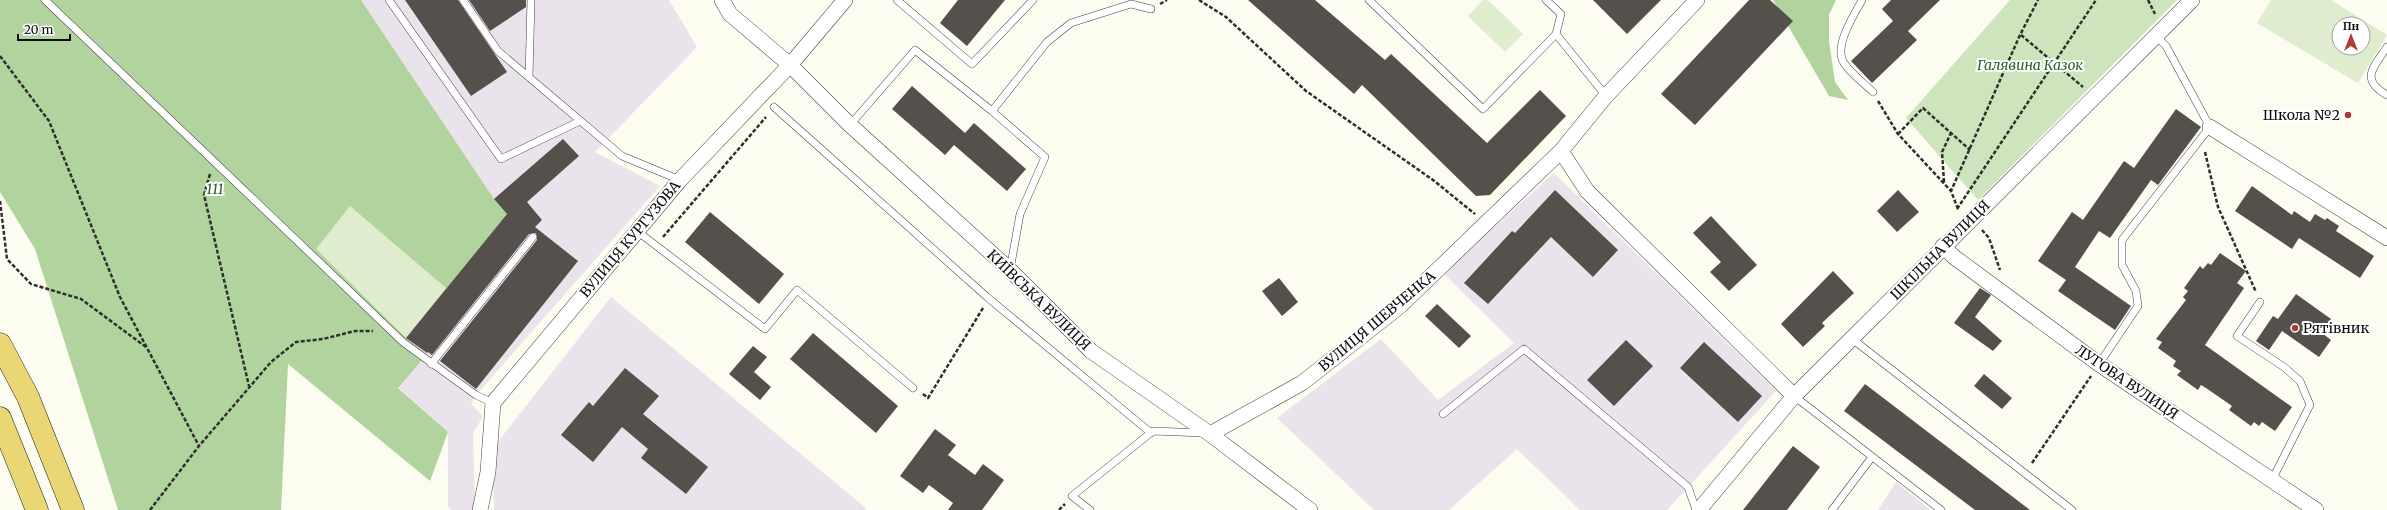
<svg xmlns="http://www.w3.org/2000/svg" width="2387" height="510" font-family="Merriweather,serif">
<style>
.industrial{fill:#ebe3eb}
.green{fill:#cee4bd}
.forest{fill:#b1d39e}
.pitch{fill:#dfecce;fill-rule:evenodd}
.building{fill:#55504b}
.lines{fill:none;stroke-linecap:round;stroke-linejoin:round}
.lane-casing{stroke:#404040;stroke-width:8}
.street-casing{stroke:#404040;stroke-width:16}
.primary-casing{stroke:#1e1e1e;stroke-width:23}
.path{stroke:#2f2f2f;stroke-width:2.5;stroke-dasharray:4 2;stroke-linecap:butt}
.lane{stroke:#fff;stroke-width:7}
.street{stroke:#fff;stroke-width:15}
.primary{stroke:#e9d674;stroke-width:22}
.poi-dot{fill:#ad3a35;stroke:#fff;stroke-width:1.5}
.labels{text-anchor:middle;dominant-baseline:central;stroke-width:4;stroke-linejoin:round;paint-order:stroke}
.park-label{font-size:14px;font-style:italic;fill:#2c5e25;stroke:#fff}
.poi-label{font-size:14px;fill:#0d0d0d;stroke:#fff;text-anchor:end}
.street-label{font-size:14px;fill:#0d0d0d;stroke:#fff}
</style>
<rect width="100%" height="100%" fill="#fdfcf0"/>
<path class="industrial" d="M361 0H669L697 47 595 152 660 186 476 395 471 404 483 416 473 434 475 510H451L448 506V432L398 387 525 237 494 199Z
M1554 173 1776 391 1667 510H1580L1517 449 1449 510H1374L1277 418 1381 339 1438 400 1514 343 1443 273Z
M611 297 866 508 865 510H494L493 483 497 443Z
M1896 482 1930 510H1878Z"/>
<path class="green" d="M2010 0H2177L1978 200 1906 118Z"/>
<path class="forest" d="M0 0H361L494 199 507 214 406 338 427 354 398 388 448 432 430 481 288 364 281 510H118L35 249 0 192Z
M1773 0H1836L1829 15V41L1835 82 1848 100 1829 96Z"/>
<path class="pitch" d="M1483 0H1488L1523 34 1505 52 1468 16Z
M2271 0H2331L2387 35 2358 83 2257 23ZM2339 24H2363V48H2339Z
M350 206 446 288 406 338 316 249Z"/>
<path class="building" d="M405 0H458L507 72 471 96Z
M469 0H526V7L490 31Z
M958 0H1005L967 46 940 23Z
M1248 0H1315L1385 60 1391 54 1487 143 1540 90 1566 116 1490 195 1476 196 1362 85 1354 94Z
M1593 0H1661L1627 34Z
M1749 0H1770L1793 21 1695 125 1661 94Z
M1891 0H1940L1908 31 1917 40 1872 83 1851 61 1893 21 1882 9Z
M912 86 965 133 974 123 1026 169 1007 191 954 145 945 155 892 109Z
M2176 109 2201 127 2158 185 2151 180 2110 238 2099 231 2075 267 2131 306 2115 330 2058 291 2066 280 2038 261 2072 212 2083 220 2124 161 2134 168Z
M563 139 579 156 527 202 542 220 535 227 578 261 476 389 440 361 537 240 536 233 529 234 432 355 428 352 427 353 406 338 507 214 494 199Z
M2252 186 2292 215 2294 211 2310 222 2315 214 2325 220 2327 218 2339 226 2336 231 2374 256 2360 278 2299 238 2292 249 2235 211Z
M1555 190 1618 250 1593 277 1551 237 1488 304 1464 283 1512 231 1515 233Z
M1898 190 1919 212 1897 232 1877 211Z
M710 212 784 274 759 304 685 242Z
M1711 216 1757 265 1729 291 1710 272 1721 262 1693 233Z
M2220 253 2246 271 2237 283 2244 288 2205 345 2292 407 2275 431 2262 422 2259 426 2254 422 2251 426 2229 410 2232 406 2206 388 2201 385 2198 390 2177 375 2181 371 2173 366 2176 361 2158 348 2162 342 2156 339 2186 300 2183 297 2188 291 2184 288 2200 266 2203 269 2208 263 2211 265Z
M1833 271 1854 293 1822 323 1825 326 1803 347 1781 324Z
M1279 278 1298 302 1282 316 1262 291Z
M1980 288 1991 295 1975 317 2002 341 1993 351 1954 323Z
M2296 294 2331 319 2322 333 2331 340 2319 357 2282 331 2269 350 2256 341 2273 316 2278 319Z
M1437 304 1471 336 1459 348 1425 316Z
M813 333 898 406 876 433 790 359Z
M1626 340 1653 366 1614 406 1587 380Z
M1704 342 1762 396 1738 422 1680 368Z
M753 346 767 357 754 372 771 387 760 400 729 374Z
M625 368 659 396 643 414 708 467 686 494 641 458 648 449 622 427 593 462 561 435 589 402 593 406Z
M1984 374 2012 398 2002 409 1974 386Z
M1865 384 2030 510H1975L1844 411Z
M935 429 956 445 948 455 975 475 983 464 1004 480 982 510H948L953 503 929 485 923 493 900 476Z
M1793 446 1820 467 1787 510H1743Z"/>
<g class="lines">
<g class="lane-casing">
<path id="lane" d="M45 0 404 343 476 395 493 403
M389 0 501 159 580 121
M463 0 498 51 622 156 680 180
M897 0 972 64 1033 0
M1369 0 1483 109 1556 34 1606 96
M1546 0 1561 14 1556 34
M1862 0C1854 15 1833 47 1844 63 1851 74 1864 83 1873 92
M2387 47C2374 67 2359 79 2387 95
M529 77 531 0
M774 107 987 297 1151 433
M992 111 1047 42 1071 23 1131 4 1151 9
M850 125 915 50 992 111 1045 157 1020 214 1010 270
M637 231 765 329 797 290 913 388
M2260 302 2237 336 2284 367 2300 381 2310 405 2272 480
M1851 338 2072 510
M431 364 533 237
M2099 364 2138 306 2136 291 2122 265V240L2210 127 2166 46 2155 35
M1794 396 1941 510
M1443 414 1524 349 1688 487 1696 510
M1090 510 1072 496 1153 431 1204 433
M1832 510 1872 457"/>
</g>
<g class="street-casing">
<path id="street" d="M722 0 730 14 790 65 850 125 1010 270 1091 351 1210 434 1310 510
M1697 0 1606 96 1561 151 1587 191 1794 396
M2210 127 2387 238
M1943 246 1954 257 2099 364 2316 510
M1210 434 1302 383 1400 306 1561 151
M480 510 488 472 493 403 680 180 790 65 845 0
M1699 510 1794 396 2192 0"/>
</g>
<g class="primary-casing">
<path id="primary" d="M0 344 28 397 73 510
M0 418 37 510"/>
</g>
<path class="path" d="M1199 0 1226 17 1306 91 1433 180 1475 214
M2148 0 2155 14
M1160 4 1167 0
M2021 35 2083 87
M0 56 49 121 120 297 199 446
M1878 101 1898 134 1951 191
M1898 134 1923 108 1970 150
M2205 152 2218 207 2256 292
M210 174 204 195 249 386
M1944 182 1942 152 1951 133
M0 201 7 259 31 284 81 299 146 347
M1957 209 2096 0
M1958 209 1951 191 2020 35 2038 0
M1982 230 1989 238 2000 270
M663 237 766 117
M923 394 928 398 983 308
M2032 463 2091 376
M150 510 199 446 271 362 296 342 323 339 355 331H373
M1059 510 1065 504"/>
<use href="#lane" class="lane"/>
<use href="#street" class="street"/>
<use href="#primary" class="primary"/>
</g>
<g class="poi-dot">
<circle cx="2348" cy="115" r="4"/>
<circle cx="2295" cy="328" r="4"/>
</g>
<g class="labels">
<g class="park-label">
<text x="2030" y="65">Галявина Казок</text>
<text x="215" y="189">111</text>
</g>
<g class="poi-label">
<text x="2340" y="115">Школа №2</text>
<text x="2303" y="328" text-anchor="start">Рятівник</text>
</g>
<g class="street-label">
<text transform="translate(630 239) rotate(-50)">ВУЛИЦЯ КУРГУЗОВА</text>
<text transform="translate(1940 250) rotate(-45)">ШКІЛЬНА ВУЛИЦЯ</text>
<text transform="translate(1039 300) rotate(44)">КИЇВСЬКА ВУЛИЦЯ</text>
<text transform="translate(1377 321) rotate(-40)">ВУЛИЦЯ ШЕВЧЕНКА</text>
<text transform="translate(2127 382) rotate(34)">ЛУГОВА ВУЛИЦЯ</text>
</g>
</g>
<g transform="translate(2351 36)"><circle r="19" fill="#ffffff" stroke="#9e9e9e"/>
<path d="M0-3L7 15L0 10L-7 15Z" fill="#ad3a35"/>
<text y="-6" font-size="11" font-weight="bold" text-anchor="middle" fill="#0d0d0d">Пн</text>
</g>
<path d="M18 34v6h52v-6" fill="none" stroke="#0d0d0d" stroke-width="2"/>
<text x="24" y="34" font-size="12" fill="#0d0d0d" stroke="#ffffff" stroke-width="3" paint-order="stroke">20 m</text>
</svg>
